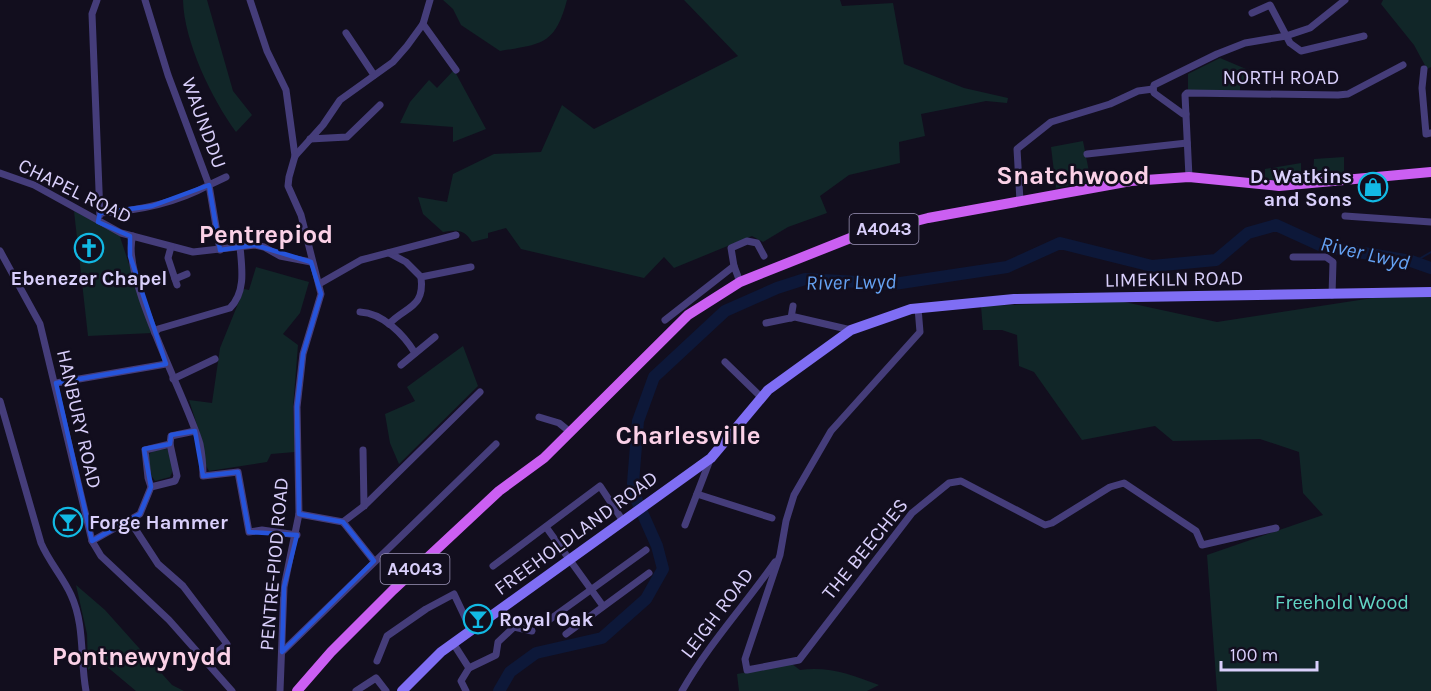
<svg xmlns="http://www.w3.org/2000/svg" width="1431" height="691" viewBox="0 0 1431 691" font-family="Karla,sans-serif">
<style>
.green{fill:#112628}
.lines{fill:none;stroke-linecap:round;stroke-linejoin:round}
.stream{stroke:#0d1839;stroke-width:2}
.river{stroke:#0d1839;stroke-width:12}
.street{stroke:#453d7a;stroke-width:7}
.secondary{stroke:#7f6ef4;stroke-width:10}
.primary{stroke:#cb5ff2;stroke-width:10}
.marked{fill:none;stroke:#2654da;stroke-width:4.5;stroke-linejoin:round}
.labels{text-anchor:middle;dominant-baseline:central;stroke-width:5;stroke-linejoin:round;paint-order:stroke}
.shield{fill:#120e1e;stroke:#9d95b9;stroke-width:1.5}
.shield-label{font-size:18px;font-weight:bold;fill:#d9cffb}
.street-label{font-size:20px;fill:#d9cffb;stroke:#120e1e}
.poi-label{font-size:20px;font-weight:bold;fill:#d9cffb;stroke:#120e1e;text-anchor:start}
.park-label{font-size:20px;fill:#61d5c4;stroke:#120e1e}
.water-label{font-size:21px;font-style:italic;fill:#65a2f3;stroke:#120e1e}
.district-label{font-size:26px;font-weight:bold;fill:#fbd1e7;stroke:#120e1e}
</style>
<rect width="100%" height="100%" fill="#120e1e"/>
<g class="green">
<path d="M183,0h24l26,91 19,24 -16,17c-24,-33 -52,-90 -53,-132z"/>
<path d="M443,0h124c-12,45 -25,44 -67,51l-39,-26 -8,-16z"/>
<path d="M684,0h156l2,6 51,-3 11,61 60,24 44,10 -1,5 -21,-2 -65,13 4,22 -26,6 1,21 -51,12 -29,21 7,17 -39,14 -25,15 -11,-6 -78,32 -10,-11 -20,21 -123,-29 -15,-21 -18,5v5l-16,4c-8,-13 -15,-12 -29,-10l-20,-18 -5,-17 29,5 6,-28 41,-20 47,-2 21,-47 32,24 144,-73z"/>
<path d="M1383,0h48v67l-4,2 -13,-24 -33,-41z"/>
<path d="M1220,58l26,11 -1,11 -5,3v8h-52v-17z"/>
<path d="M454,70l32,59 -33,13v-15l-53,-4 10,-21 19,-22 8,8z"/>
<path d="M1083,141l8,41 -35,6 -5,-41z"/>
<path d="M1344,157v19l-31,3 1,-20z"/>
<path d="M1301,163v17l-36,1v-12z"/>
<path d="M74,211l45,23 33,99 -64,3z"/>
<path d="M256,267l53,15 -9,31 -17,21 15,11 -5,63 2,44 -24,2 -4,8 -58,9 -4,-7 -2,-20 -14,-44 23,3 8,-55 24,-59 5,1z"/>
<path d="M1431,289v402h-214l-10,-136 116,-40 -20,-22 -4,-41 -39,-13 -87,2 -18,-15 -73,14 -48,-68 -15,-6 -2,-31 -15,-5h-19l-2,-24 139,-5 97,21z"/>
<path d="M463,346l15,40 -79,78 -9,-21 -5,-29 30,-13 -8,-14z"/>
<path d="M167,449c6,8 8,20 3,28l-15,4 -4,-6 -4,-19 6,-5z"/>
<path d="M76,585l29,25 67,75 12,6h-48l-37,-31 -11,10 -1,-36z"/>
<path d="M792,664l8,6c29,-4 52,5 79,15l-12,6h-128l-2,-17z"/>
</g>
<g class="lines">
<path class="stream" d="M1414,262l17,-10"/>
<path class="river" d="M499,691l11,-19 26,-19 66,-15 44,-39 17,-30 -6,-23 -20,-45 -4,-18 5,-62 16,-44 71,-66 52,-23 28,-9 89,5 113,-17 53,-24 92,23 64,-6 32,-27 28,-8 46,21 89,15 20,7"/>
<g class="street">
<path d="M97,0l-5,14 8,201"/>
<path d="M250,0l17,51 19,39 9,66"/>
<path d="M1252,13l18,-8 20,38 11,8 63,-15"/>
<path d="M423,24l33,46"/>
<path d="M346,33l28,42"/>
<path d="M1424,69l-2,19 4,46 5,-1"/>
<path d="M1153,89l1,-4 63,-31 28,-11 41,-7 24,-8 35,-28"/>
<path d="M1153,89l1,4 29,21h3"/>
<path d="M310,139l37,-2 33,-32"/>
<path d="M1087,154l100,-11"/>
<path d="M0,173l34,12 87,48 72,19 62,-7 9,2 16,9 31,6"/>
<path d="M1189,177l-4,-82 2,-2 151,2 10,-1 55,-29"/>
<path d="M1020,201l-3,-52 34,-27 59,-18 28,-13 15,-2"/>
<path d="M100,213c38,-2 76,-10 109,-28l-41,-110 -23,-75"/>
<path d="M1345,216l86,6"/>
<path d="M133,236c-14,37 55,165 67,208 2,10 3,21 3,32l35,-4 11,60 13,-2 35,5"/>
<path d="M171,247l-3,11 9,27"/>
<path d="M220,250l-11,-65 17,-8"/>
<path d="M0,251l40,73 52,217 9,15 68,64 63,71"/>
<path d="M389,253l17,9 15,15"/>
<path d="M1293,257h33l7,5 -1,33"/>
<path d="M734,266l-3,-18 16,-7 10,2 7,13"/>
<path d="M175,279l12,-5"/>
<path d="M319,284l42,-24 95,-25"/>
<path d="M918,308l2,24 -89,99 -37,64 -8,26 -6,34 -35,104 2,11 52,-10 113,-147 37,-30 12,-2 84,44 7,-2 58,-36 14,-4 72,48 6,14 74,-17"/>
<path d="M360,312c23,1 44,23 55,41"/>
<path d="M791,318l2,-12"/>
<path d="M665,320l69,-54 6,16"/>
<path d="M766,323l29,-6 56,13"/>
<path d="M389,324c17,-18 36,-16 32,-47l50,-10"/>
<path d="M155,333l3,-4 72,-21c16,-16 12,-40 10,-61"/>
<path d="M725,362l37,36"/>
<path d="M401,365l34,-28"/>
<path d="M173,379l42,-20"/>
<path d="M56,383l110,-19"/>
<path d="M0,401l41,142c8,19 22,34 30,52 14,30 9,64 15,96"/>
<path d="M539,417l20,6 11,9"/>
<path d="M363,450l1,56"/>
<path d="M151,487l-3,-9 -3,-28 25,-6"/>
<path d="M697,494l75,24"/>
<path d="M299,514l44,8"/>
<path d="M130,521l28,43 25,22 44,58 -20,17"/>
<path d="M343,522l21,-16 116,-114"/>
<path d="M343,522l31,39"/>
<path d="M685,525l25,-65"/>
<path d="M546,527l57,79"/>
<path d="M92,541l48,-27 11,-27 24,-6 2,-5 -7,-32 1,-8 24,-5"/>
<path d="M493,566l107,-80 23,35"/>
<path d="M549,620l97,-70"/>
<path d="M566,634l83,-61"/>
<path d="M453,643l16,25 27,-13 2,-13 16,-15 18,4"/>
<path d="M282,652l214,-208"/>
<path d="M377,661l10,-25 39,-27 28,-15 17,36"/>
<path d="M280,691l4,-104 15,-73 -2,-107 6,-53 18,-60 -20,-79 -13,-29 1,-9 6,-21 28,-31 17,-25 53,-38 14,-16 16,-22 7,-24"/>
<path d="M356,691l20,-13 10,13"/>
<path d="M466,691l-5,-10 8,-13"/>
<path d="M682,691c26,-46 62,-85 93,-129"/>
</g>
<path class="secondary" d="M402,691l39,-39 270,-194 57,-68 83,-60 60,-21 103,-10 417,-7"/>
<path class="primary" d="M297,691l34,-39 62,-62 106,-99 45,-33 144,-143 52,-33 113,-45 75,-19 203,-37 58,-4 90,9 152,-14"/>
</g>
<path class="marked" d="M209,185l11,65 35,-5 56,17 10,32 -18,60 -6,53 2,107 44,8 31,39 -92,91 2,-65 13,-52 -48,-3 -11,-60 -35,4 -8,-45 -24,4 -1,9 -26,5 7,38 -11,27 -48,27 -36,-158 110,-19 -36,-108v-20l-32,-14 2,-9 52,-7z"/>
<defs>
<g id="shop-ring" transform="scale(1.5)"><circle r="9.5" fill="#120e1e" stroke="#12b9e4" stroke-width="1.5"/><path d="M-5-2.5h2.3a2.7 3.5 0 0 1 5.4 0H5L5.5 6h-11ZM-1.5-2.5h3a1.5 2.3 0 0 0-3 0Z" fill="#12b9e4"/></g>
<g id="church-ring" transform="scale(1.5)"><circle r="9.5" fill="#120e1e" stroke="#12b9e4" stroke-width="1.5"/><path d="M-1.2-6h2.4v3.5h3.3v2.4h-3.3V6h-2.4V-.1h-3.3v-2.4h3.3Z" fill="#12b9e4"/></g>
<g id="bar-ring" transform="scale(1.5)"><circle r="9.5" fill="#120e1e" stroke="#12b9e4" stroke-width="1.5"/><path d="M-6-5H6L.8 .8V4.5H3.5V6h-7V4.5H-.8V.8Z" fill="#12b9e4"/></g>
</defs>
<g fill-rule="evenodd">
<use href="#shop-ring" x="1373" y="187"/>
<use href="#church-ring" x="89" y="248"/>
<use href="#bar-ring" x="68" y="522"/>
<use href="#bar-ring" x="478" y="619"/>
</g>
<g class="labels">
<g class="shield">
<rect x="849.5" y="214" width="69" height="30" rx="4.5"/>
<rect x="380.5" y="554" width="69" height="30" rx="4.5"/>
</g>
<g class="shield-label">
<text x="884" y="229">A4043</text>
<text x="415" y="569">A4043</text>
</g>
<g class="street-label">
<text x="1281" y="77">NORTH ROAD</text>
<text transform="translate(204 123) rotate(70)">WAUNDDU</text>
<text transform="translate(75 191) rotate(26)">CHAPEL ROAD</text>
<text transform="translate(1174 279) rotate(-1)">LIMEKILN ROAD</text>
<text transform="translate(79 419) rotate(77)">HANBURY ROAD</text>
<text transform="translate(576 533) rotate(-36)">FREEHOLDLAND ROAD</text>
<text transform="translate(865 549) rotate(-51)">THE BEECHES</text>
<text transform="translate(274 564) rotate(-85)">PENTRE-PIOD ROAD</text>
<text transform="translate(717 613) rotate(-53)">LEIGH ROAD</text>
</g>
<g class="poi-label">
<text x="1352" y="176" text-anchor="end">D. Watkins<tspan x="1352" dy="23">and Sons</tspan></text>
<text x="89" y="278" text-anchor="middle">Ebenezer Chapel</text>
<text x="89" y="522">Forge Hammer</text>
<text x="499" y="619">Royal Oak</text>
</g>
<g class="park-label">
<text x="1342" y="602">Freehold Wood</text>
</g>
<g class="water-label">
<text transform="translate(1365 253) rotate(13)">River Lwyd</text>
<text transform="translate(851 282) rotate(-1)">River Lwyd</text>
</g>
<g class="district-label">
<text x="1073" y="175">Snatchwood</text>
<text x="266" y="234">Pentrepiod</text>
<text x="688" y="435">Charlesville</text>
<text x="142" y="656">Pontnewynydd</text>
</g>
</g>
<path d="M1221 661v9h96v-9" fill="none" stroke="#d9cffb" stroke-width="3"/>
<text x="1230" y="661" font-size="18" fill="#d9cffb" stroke="#120e1e" stroke-width="4.5" paint-order="stroke">100 m</text>
</svg>
